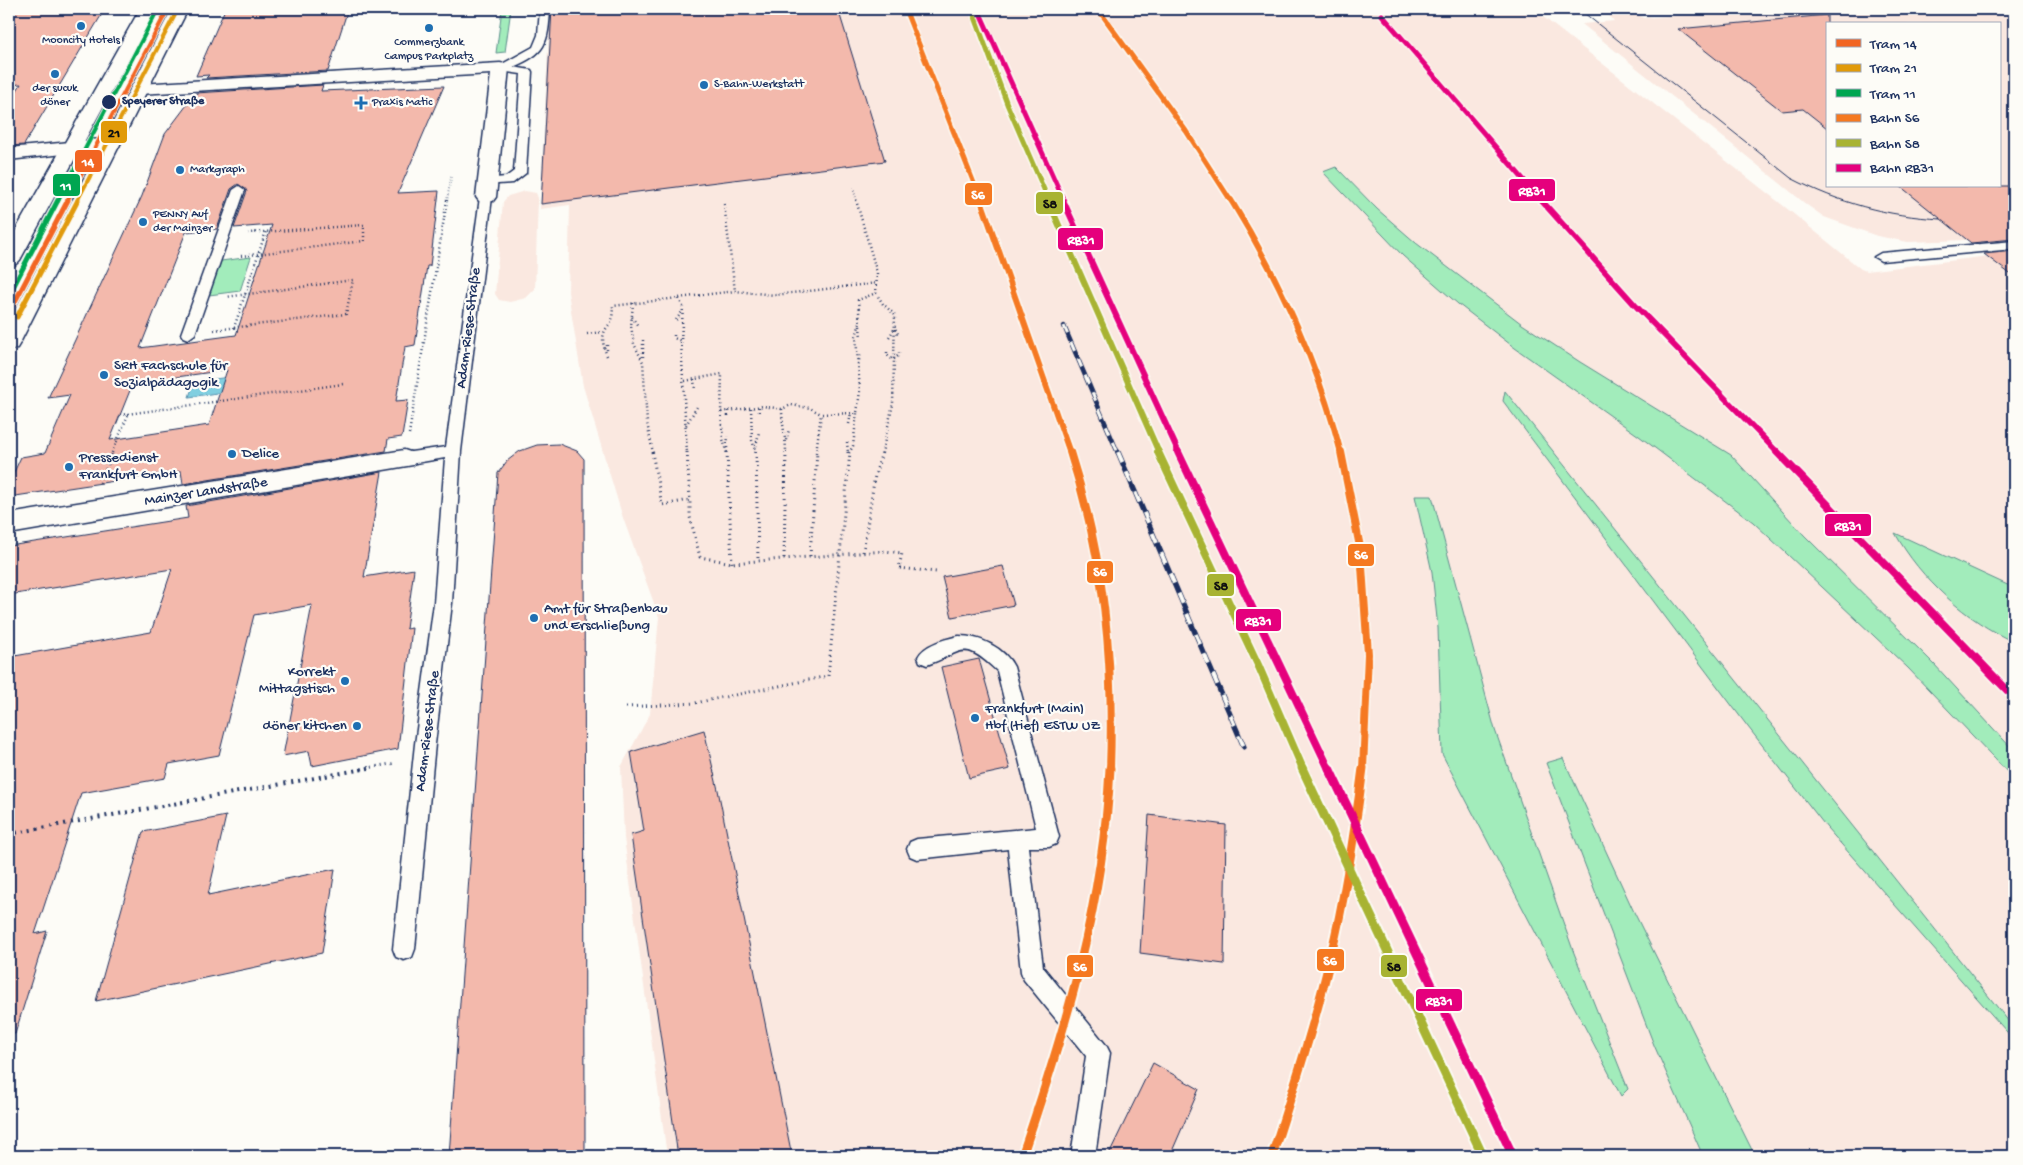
<svg xmlns="http://www.w3.org/2000/svg" width="2023" height="1165" viewBox="0 0 2023 1165" font-family="'Gochi Hand',sans-serif">
<style>
.built{fill:#fae8e0;fill-rule:evenodd}
.green{fill:#a2ecbb;stroke:#5e8e8c}
.water{fill:#81cfe0;stroke:#588fac}
.building{fill:#f3b9ac;stroke:#1b2f5e;fill-rule:evenodd}
.lines{fill:none;stroke-linecap:round;stroke-linejoin:round}
.service-casing{stroke:#1b2f5e;stroke-width:3}
.minor-casing{stroke:#1b2f5e;stroke-width:3}
.primary-casing{stroke:#1b2f5e;stroke-width:3}
.path-far3{stroke:#1b2f5e;stroke-width:2;stroke-dasharray:0.5 2.5;stroke-linecap:butt}
.path-far2{stroke:#1b2f5e;stroke-width:2.5;stroke-dasharray:1 3;stroke-linecap:butt}
.path-far1{stroke:#1b2f5e;stroke-width:3;stroke-dasharray:1 4;stroke-linecap:butt}
.path{stroke:#1b2f5e;stroke-width:4;stroke-dasharray:2 5;stroke-linecap:butt}
.service{fill:#fdfcf7;fill-rule:evenodd}
.minor{fill:#fdfcf7;fill-rule:evenodd}
.primary{fill:#fdfcf7;fill-rule:evenodd}
.tram{stroke:#1b2f5e;stroke-width:1}
.rail-far1-casing{stroke:#1b2f5e;stroke-width:4.5}
.rail-casing{stroke:#1b2f5e;stroke-width:5.5}
.rail-far1{stroke:#fdfcf7;stroke-width:3;stroke-dasharray:9;stroke-linecap:butt}
.rail{stroke:#fdfcf7;stroke-width:4;stroke-dasharray:11;stroke-linecap:butt}
.rail-1-far3-casing{stroke:#fdfcf7;stroke-width:8}
.rail-1-far2-casing{stroke:#fdfcf7;stroke-width:9}
.rail-1-far1-casing{stroke:#fdfcf7;stroke-width:11}
.rail-1-casing{stroke:#fdfcf7;stroke-width:13}
.rail-2-far3-casing{stroke:#fdfcf7;stroke-width:8}
.rail-2-far2-casing{stroke:#fdfcf7;stroke-width:9}
.rail-2-far1-casing{stroke:#fdfcf7;stroke-width:11}
.rail-2-casing{stroke:#fdfcf7;stroke-width:13}
.rail-3-far3-casing{stroke:#fdfcf7;stroke-width:8}
.rail-3-far2-casing{stroke:#fdfcf7;stroke-width:9}
.rail-3-far1-casing{stroke:#fdfcf7;stroke-width:11}
.rail-3-casing{stroke:#fdfcf7;stroke-width:13}
.rail-1-far3{stroke:#f57921;stroke-width:5}
.rail-1-far2{stroke:#f57921;stroke-width:6}
.rail-1-far1{stroke:#f57921;stroke-width:8}
.rail-1{stroke:#f57921;stroke-width:9}
.rail-2-far3{stroke:#a8b332;stroke-width:5}
.rail-2-far2{stroke:#a8b332;stroke-width:6}
.rail-2-far1{stroke:#a8b332;stroke-width:8}
.rail-2{stroke:#a8b332;stroke-width:9}
.rail-3-far3{stroke:#e5007d;stroke-width:5}
.rail-3-far2{stroke:#e5007d;stroke-width:6}
.rail-3-far1{stroke:#e5007d;stroke-width:8}
.rail-3{stroke:#e5007d;stroke-width:9}
.tram-1-far1-casing{stroke:#fdfcf7;stroke-width:6}
.tram-1-casing{stroke:#fdfcf7;stroke-width:8}
.tram-2-far1-casing{stroke:#fdfcf7;stroke-width:6}
.tram-2-casing{stroke:#fdfcf7;stroke-width:8}
.tram-3-far1-casing{stroke:#fdfcf7;stroke-width:6}
.tram-3-casing{stroke:#fdfcf7;stroke-width:8}
.tram-1-far1{stroke:#f26522;stroke-width:4}
.tram-1{stroke:#f26522;stroke-width:5}
.tram-2-far1{stroke:#e19a09;stroke-width:4}
.tram-2{stroke:#e19a09;stroke-width:5}
.tram-3-far1{stroke:#00a651;stroke-width:4}
.tram-3{stroke:#00a651;stroke-width:5}
.poi-dot{fill:#1f6fb2;stroke:#fdfcf7;stroke-width:2}
.stop-dot{fill:#1b2f5e;stroke:#fdfcf7;stroke-width:2}
.labels{text-anchor:middle;dominant-baseline:central;stroke-width:4.5;stroke-linejoin:round;paint-order:stroke}
.far-poi-label{font-size:12px;fill:#1b2f5e;stroke:#fdfcf7;text-anchor:start}
.far-stop-label{font-size:12px;font-weight:bold;fill:#1b2f5e;stroke:#fdfcf7;text-anchor:start}
.street-label{font-size:15px;fill:#1b2f5e;stroke:#fdfcf7}
.poi-label{font-size:15px;fill:#1b2f5e;stroke:#fdfcf7;text-anchor:start}
.line-badge{stroke:#fdfcf7;stroke-width:2}
.badge-label{font-size:14px;text-anchor:middle;font-weight:bold;fill:#fff}
.pale-badge-label{font-size:14px;text-anchor:middle;font-weight:bold;fill:#111}
</style>
<rect width="100%" height="100%" fill="#fdfcf7"/>
<filter id="ink" filterUnits="userSpaceOnUse"><feTurbulence type="fractalNoise" baseFrequency=".02" numOctaves="2"/><feDisplacementMap in="SourceGraphic" scale="10" xChannelSelector="R" yChannelSelector="G"/><feConvolveMatrix kernelMatrix="1 2 1 2 8 2 1 2 1" color-interpolation-filters="sRGB"/></filter>
<g filter="url(#ink)">
<g class="built">
<path d="M550,9h983l257,202 71,58 5,2 148,-18v903h-1347l-43,-318 -3,-71 29,-53 9,-97 -36,-99 -40,-132 -15,-94 2,-87 -30,4z"/>
<path d="M1603,9h30l10,9 117,-9h254v224l-47,7 -59,2 -31,-6 -53,-19 -17,-12 -225,-181 32,-3zM1827,24h172v162h-172z"/>
<path d="M525,191l11,2 2,5 -3,91 -9,9 -16,4 -11,-2 -4,-6 8,-92 5,-6z"/>
</g>
<g class="green">
<path d="M502,9h9l-6,43 -9,1z"/>
<path d="M1336,167l41,42 39,34 106,81 58,38 151,93 73,80 130,129 80,87v28l-106,-111 -155,-146 -114,-86 -124,-88 -57,-44 -55,-48 -80,-84z"/>
<path d="M251,257l-11,34 -31,4 12,-34z"/>
<path d="M1505,391l509,637v12l-187,-212 -79,-101 -245,-326z"/>
<path d="M1415,496h17l63,234 79,223 54,136 -7,7 -179,-342 -4,-126 -6,-56z"/>
<path d="M1895,533l119,55v54c-47,-21 -94,-63 -119,-109z"/>
<path d="M1563,758l71,154 121,244h-52l-49,-111 -108,-282z"/>
</g>
<path class="water" d="M340,361l-4,15 -147,21 5,-15z"/>
<g class="building">
<path d="M9,9h96l-81,136 -15,1v-43l12,-19 -12,1z"/>
<path d="M225,9h123l-20,62 -122,7 3,-3 -13,1z"/>
<path d="M552,9h286l47,152 -344,43z"/>
<path d="M1827,15v113l-24,-19 -21,2 -104,-82z"/>
<path d="M323,85l-2,6 123,-5 -46,107 41,-2 -9,75h-3l-12,79 -10,2 -9,54 12,-1 -6,37 -14,2 -2,12 -203,33 -2,-13 -172,26v-14l12,-26 24,-4 25,-58 -22,3 94,-202 23,-62 31,-41zM238,184l9,7 -13,37 38,-3 -36,110 -96,13 46,-116 31,-3 14,-40zM227,370l-18,55 -99,15 23,-57z"/>
<path d="M1900,186h114v53l-43,4z"/>
<path d="M2014,251v26l-30,-23z"/>
<path d="M559,444l18,7 7,8 1,697h-136l49,-683 9,-12 13,-10 17,-6z"/>
<path d="M382,472l-18,105 50,-8 -8,60 6,-1 -14,121 -86,17 -3,-15 -26,5 29,-151 -58,10 -35,140 -50,9 -4,14 -84,15 -46,141 12,-3 -32,103 -6,-1v-376l142,-25 21,-63 -163,26v-49l179,-28 -2,-12z"/>
<path d="M1003,566l11,39 -62,12 -10,-40z"/>
<path d="M979,659l31,110 -41,9 -28,-111z"/>
<path d="M704,730l14,60 74,366h-114l-47,-321 13,-4 -13,-79z"/>
<path d="M1149,815l77,10 -2,139 -84,-11z"/>
<path d="M226,816l-18,79 127,-26 -13,84 -226,48 47,-169z"/>
<path d="M1153,1063l46,26 -29,67h-62z"/>
</g>
<g class="lines">
<g class="service-casing">
<g id="service">
<path d="M540,9h10c-2,35 -4,44 -37,58l18,3 1,2 -6,101 -13,10 -30,2 -2,-3 2,-3 23,-2 8,-6 7,-97 -21,-3 -5,-3 38,-21 5,-12z"/>
<path d="M1570,9h11l-8,5 -5,-3z"/>
<path d="M239,186l6,4 -50,144 -7,5 -5,-2 -2,-3 52,-144z"/>
<path d="M486,193l6,4 -31,254 -9,152 -17,141 -20,205 -3,8 -8,3 -8,-3 -3,-8 22,-205 19,-141 11,-145 -41,7 -6,-2 -2,-4 2,-4 6,-2 42,-6 34,-250z"/>
<path d="M2014,241v8l-133,12 -7,-4 7,-4z"/>
<path d="M959,636c21,0 46,12 55,31l45,170 -3,7 -7,3h-21l15,120 63,78 4,8 -15,103h-24l15,-100 -62,-76 -3,-8 -13,-123 -91,10 -7,-3 -3,-7 3,-7 7,-3 119,-11 -39,-157c-35,-33 -33,-19 -70,-6l-7,-3 -2,-5c6,-13 28,-18 41,-21z"/>
</g>
</g>
<g class="minor-casing">
<g id="minor">
<path d="M500,63l6,1 3,4 -13,129 -3,4h-14l-3,-4 15,-123 -352,20 -6,-1 -3,-4 3,-4 6,-1z"/>
<path d="M111,138l7,2 2,4 -2,4 -109,12v-12z"/>
<path d="M404,450l9,3 4,6 -4,6 -404,69v-20z"/>
</g>
</g>
<g class="primary-casing">
<g id="primary">
<path d="M140,9h16l-136,251 -4,4 -7,2v-24z"/>
<path d="M172,9h16l-168,334 -3,5 -8,2v-28z"/>
</g>
</g>
<g class="path-far3">
<path d="M853,188l4,13"/>
<path d="M447,201l4,-24"/>
</g>
<g class="path-far2">
<path d="M856,200l21,73 -1,20 7,11 12,11 -2,89 -11,49"/>
<path d="M724,204l11,87"/>
<path d="M241,256l123,-15v-16l-116,8"/>
<path d="M679,299l4,8 -2,34 6,112"/>
<path d="M633,303l-2,23 3,18 9,18 4,61 6,30"/>
<path d="M632,317l6,9"/>
<path d="M676,320l6,-8"/>
<path d="M860,326l1,12"/>
<path d="M234,328l32,-97"/>
<path d="M214,330l132,-16 7,-34 -127,17"/>
<path d="M587,334l15,-2"/>
<path d="M674,335v3l7,3"/>
<path d="M889,337l6,-9 4,8"/>
<path d="M643,340v20"/>
<path d="M607,345v8"/>
<path d="M887,352v3l6,5 6,-5v-4"/>
<path d="M607,356c-5,-13 -7,-24 5,-34l1,-16 122,-15 40,4 102,-12"/>
<path d="M858,364l3,-11"/>
<path d="M694,379l1,11"/>
<path d="M685,381l37,-7 -1,38 42,-6 19,3 9,-4 19,3 11,6 36,-1 3,-22 -4,-55 4,-13 -2,-23 18,-7"/>
<path d="M759,407v8"/>
<path d="M751,408l1,32 4,13"/>
<path d="M782,409c0,16 4,29 4,44"/>
<path d="M728,411v8"/>
<path d="M721,412l2,27 4,14"/>
<path d="M120,415l223,-31"/>
<path d="M849,424l2,-11"/>
<path d="M686,425l11,-18"/>
<path d="M409,434l38,-234"/>
<path d="M786,440l3,-10"/>
<path d="M847,442l1,11"/>
<path d="M756,446l3,-14"/>
<path d="M727,448l1,-12"/>
<path d="M112,453l16,-38"/>
<path d="M816,453l5,-39"/>
<path d="M849,453l4,-7 4,-33"/>
</g>
<g class="path-far1">
<path d="M652,452l10,53 28,-5v17l10,40 32,6 153,-12 17,2 -3,15 37,4"/>
<path d="M687,452l3,48"/>
<path d="M727,452l5,111"/>
<path d="M756,452l2,109"/>
<path d="M848,452v2"/>
<path d="M100,483l13,-31"/>
<path d="M863,552l12,-77 7,-23"/>
<path d="M810,556l7,-104"/>
<path d="M784,558l2,-106"/>
<path d="M626,707l69,-4 133,-27 22,-224"/>
<path d="M362,769l34,-6"/>
</g>
<path class="path" d="M9,834l360,-66"/>
<use href="#service" class="service"/>
<use href="#minor" class="minor"/>
<use href="#primary" class="primary"/>
<path class="tram" d="M1579,9l212,169c48,25 96,38 150,41"/>
<g class="rail-far1-casing">
<path id="rail-far1" d="M1064,326l54,127"/>
</g>
<g class="rail-casing">
<path id="rail" d="M1118,452l126,295"/>
</g>
<use href="#rail-far1" class="rail-far1"/>
<use href="#rail" class="rail"/>
<g class="rail-1-far3-casing">
<g id="rail-1-far3">
<path d="M905,9l76,192"/>
<path d="M1098,9l88,122 45,70"/>
</g>
</g>
<g class="rail-1-far2-casing">
<g id="rail-1-far2">
<path d="M981,200l89,253"/>
<path d="M1231,200c48,78 87,164 110,253"/>
</g>
</g>
<g class="rail-1-far1-casing">
<g id="rail-1-far1">
<path d="M1070,452c34,105 44,207 40,317"/>
<path d="M1341,452l20,100 7,102 -5,115"/>
</g>
</g>
<g class="rail-1-casing">
<g id="rail-1">
<path d="M1022,1156c43,-125 82,-254 88,-388"/>
<path d="M1272,1156c21,-66 43,-133 59,-201 15,-62 24,-124 32,-187"/>
</g>
</g>
<g class="rail-2-far3-casing">
<path id="rail-2-far3" d="M972,9l35,95 42,97"/>
</g>
<g class="rail-2-far2-casing">
<path id="rail-2-far2" d="M1048,200l111,253"/>
</g>
<g class="rail-2-far1-casing">
<path id="rail-2-far1" d="M1158,452l101,215 44,102"/>
</g>
<g class="rail-2-casing">
<path id="rail-2" d="M1302,768l181,388"/>
</g>
<g class="rail-3-far3-casing">
<g id="rail-3-far3">
<path d="M980,13l84,188"/>
<path d="M1382,15l160,186"/>
</g>
</g>
<g class="rail-3-far2-casing">
<g id="rail-3-far2">
<path d="M1063,200l116,253"/>
<path d="M1541,200l94,105 143,148"/>
</g>
</g>
<g class="rail-3-far1-casing">
<g id="rail-3-far1">
<path d="M1178,452l151,317"/>
<path d="M1777,452l231,239"/>
</g>
</g>
<g class="rail-3-casing">
<path id="rail-3" d="M1329,768l184,388"/>
</g>
<use href="#rail-1-far3" class="rail-1-far3"/>
<use href="#rail-1-far2" class="rail-1-far2"/>
<use href="#rail-1-far1" class="rail-1-far1"/>
<use href="#rail-1" class="rail-1"/>
<use href="#rail-2-far3" class="rail-2-far3"/>
<use href="#rail-2-far2" class="rail-2-far2"/>
<use href="#rail-2-far1" class="rail-2-far1"/>
<use href="#rail-2" class="rail-2"/>
<use href="#rail-3-far3" class="rail-3-far3"/>
<use href="#rail-3-far2" class="rail-3-far2"/>
<use href="#rail-3-far1" class="rail-3-far1"/>
<use href="#rail-3" class="rail-3"/>
<g class="tram-1-far1-casing">
<path id="tram-1-far1" d="M67,201l101,-192"/>
</g>
<g class="tram-1-casing">
<path id="tram-1" d="M9,313l59,-113"/>
</g>
<g class="tram-2-far1-casing">
<path id="tram-2-far1" d="M77,201l99,-188"/>
</g>
<g class="tram-2-casing">
<path id="tram-2" d="M17,317l61,-117"/>
</g>
<g class="tram-3-far1-casing">
<path id="tram-3-far1" d="M58,201l100,-192"/>
</g>
<g class="tram-3-casing">
<path id="tram-3" d="M9,295l49,-95"/>
</g>
<use href="#tram-1-far1" class="tram-1-far1"/>
<use href="#tram-1" class="tram-1"/>
<use href="#tram-2-far1" class="tram-2-far1"/>
<use href="#tram-2" class="tram-2"/>
<use href="#tram-3-far1" class="tram-3-far1"/>
<use href="#tram-3" class="tram-3"/>
</g>
</g>
<g class="poi-dot">
<circle cx="81" cy="26" r="5"/>
<circle cx="429" cy="28" r="5"/>
<circle cx="55" cy="74" r="5"/>
<circle cx="704" cy="85" r="5"/>
<path d="M358.5 95.5h5v5h5v5h-5v5h-5v-5h-5v-5h5z"/>
<circle cx="180" cy="170" r="5"/>
<circle cx="143" cy="222" r="5"/>
<circle cx="104" cy="375" r="5"/>
<circle cx="232" cy="454" r="5"/>
<circle cx="69" cy="467" r="5"/>
<circle cx="534" cy="618" r="5"/>
<circle cx="345" cy="681" r="5"/>
<circle cx="975" cy="718" r="5"/>
<circle cx="357" cy="726" r="5"/>
</g>
<circle class="stop-dot" cx="109" cy="102" r="8"/>
<g class="labels">
<g class="far-poi-label">
<text x="81" y="41" text-anchor="middle">Mooncity Hotels</text>
<text x="429" y="43" text-anchor="middle">Commerzbank<tspan x="429" dy="14">Campus Parkplatz</tspan></text>
<text x="714" y="85">S-Bahn-Werkstatt</text>
<text x="55" y="89" text-anchor="middle">der sucuk<tspan x="55" dy="14">döner</tspan></text>
<text x="372" y="103">Praxis Matic</text>
<text x="190" y="170">Markgraph</text>
<text x="153" y="215">PENNY Auf<tspan x="153" dy="14">der Mainzer</tspan></text>
</g>
<g class="far-stop-label">
<text x="122" y="102">Speyerer Straße</text>
</g>
<g class="street-label">
<text transform="translate(469 328) rotate(-83)">Adam-Riese-Straße</text>
<text transform="translate(206 492) rotate(-9)">Mainzer Landstraße</text>
<text transform="translate(428 731) rotate(-83)">Adam-Riese-Straße</text>
</g>
<g class="poi-label">
<text x="114" y="366">SRH Fachschule für<tspan x="114" dy="17">Sozialpädagogik</tspan></text>
<text x="242" y="454">Delice</text>
<text x="79" y="458">Pressedienst<tspan x="79" dy="17">Frankfurt GmbH</tspan></text>
<text x="544" y="609">Amt für Straßenbau<tspan x="544" dy="17">und Erschließung</tspan></text>
<text x="335" y="672" text-anchor="end">Korrekt<tspan x="335" dy="17">Mittagstisch</tspan></text>
<text x="985" y="709">Frankfurt (Main)<tspan x="985" dy="17">Hbf (tief) ESTW UZ</tspan></text>
<text x="347" y="726" text-anchor="end">döner kitchen</text>
</g>
</g>
<g class="line-badge">
<rect x="100" y="120" width="28" height="24" rx="5" fill="#e19a09"/>
<rect x="74" y="149" width="29" height="24" rx="5" fill="#f26522"/>
<rect x="52" y="173" width="29" height="24" rx="5" fill="#00a651"/>
<rect x="1508" y="178" width="48" height="24" rx="5" fill="#e5007d"/>
<rect x="964" y="182" width="29" height="24" rx="5" fill="#f57921"/>
<rect x="1035" y="191" width="29" height="24" rx="5" fill="#a8b332"/>
<rect x="1057" y="227" width="47" height="24" rx="5" fill="#e5007d"/>
<rect x="1824" y="513" width="48" height="24" rx="5" fill="#e5007d"/>
<rect x="1347" y="543" width="28" height="24" rx="5" fill="#f57921"/>
<rect x="1086" y="560" width="28" height="24" rx="5" fill="#f57921"/>
<rect x="1206" y="573" width="29" height="24" rx="5" fill="#a8b332"/>
<rect x="1235" y="608" width="47" height="24" rx="5" fill="#e5007d"/>
<rect x="1316" y="948" width="29" height="24" rx="5" fill="#f57921"/>
<rect x="1066" y="954" width="28" height="24" rx="5" fill="#f57921"/>
<rect x="1380" y="954" width="28" height="24" rx="5" fill="#a8b332"/>
<rect x="1415" y="988" width="48" height="24" rx="5" fill="#e5007d"/>
</g>
<g class="badge-label">
<text x="88" y="166">14</text>
<text x="66" y="190">11</text>
<text x="1532" y="195">RB31</text>
<text x="978" y="199">S6</text>
<text x="1081" y="244">RB31</text>
<text x="1848" y="530">RB31</text>
<text x="1361" y="559">S6</text>
<text x="1100" y="576">S6</text>
<text x="1258" y="625">RB31</text>
<text x="1330" y="965">S6</text>
<text x="1080" y="971">S6</text>
<text x="1439" y="1005">RB31</text>
</g>
<g class="pale-badge-label">
<text x="114" y="137">21</text>
<text x="1050" y="208">S8</text>
<text x="1221" y="590">S8</text>
<text x="1394" y="971">S8</text>
</g>
<rect width="2023" height="1165" fill="none" stroke="#fdfcf7" stroke-width="30"/>
<rect x="15" y="15" width="1993" height="1135" fill="none" stroke="#1b2f5e" stroke-width="2" filter="url(#ink)"/>
<rect x="1826" y="22" width="175" height="165" fill="#fdfcf7" stroke="#a3aaba"/>
<rect x="1836" y="39" width="25" height="8" fill="#f26522" stroke="#a3aaba"/>
<text x="1870" y="48" font-size="15" fill="#1b2f5e">Tram 14</text>
<rect x="1836" y="64" width="25" height="8" fill="#e19a09" stroke="#a3aaba"/>
<text x="1870" y="72" font-size="15" fill="#1b2f5e">Tram 21</text>
<rect x="1836" y="89" width="25" height="8" fill="#00a651" stroke="#a3aaba"/>
<text x="1870" y="98" font-size="15" fill="#1b2f5e">Tram 11</text>
<rect x="1836" y="114" width="25" height="8" fill="#f57921" stroke="#a3aaba"/>
<text x="1870" y="122" font-size="15" fill="#1b2f5e">Bahn S6</text>
<rect x="1836" y="139" width="25" height="8" fill="#a8b332" stroke="#a3aaba"/>
<text x="1870" y="148" font-size="15" fill="#1b2f5e">Bahn S8</text>
<rect x="1836" y="164" width="25" height="8" fill="#e5007d" stroke="#a3aaba"/>
<text x="1870" y="172" font-size="15" fill="#1b2f5e">Bahn RB31</text>
</svg>
